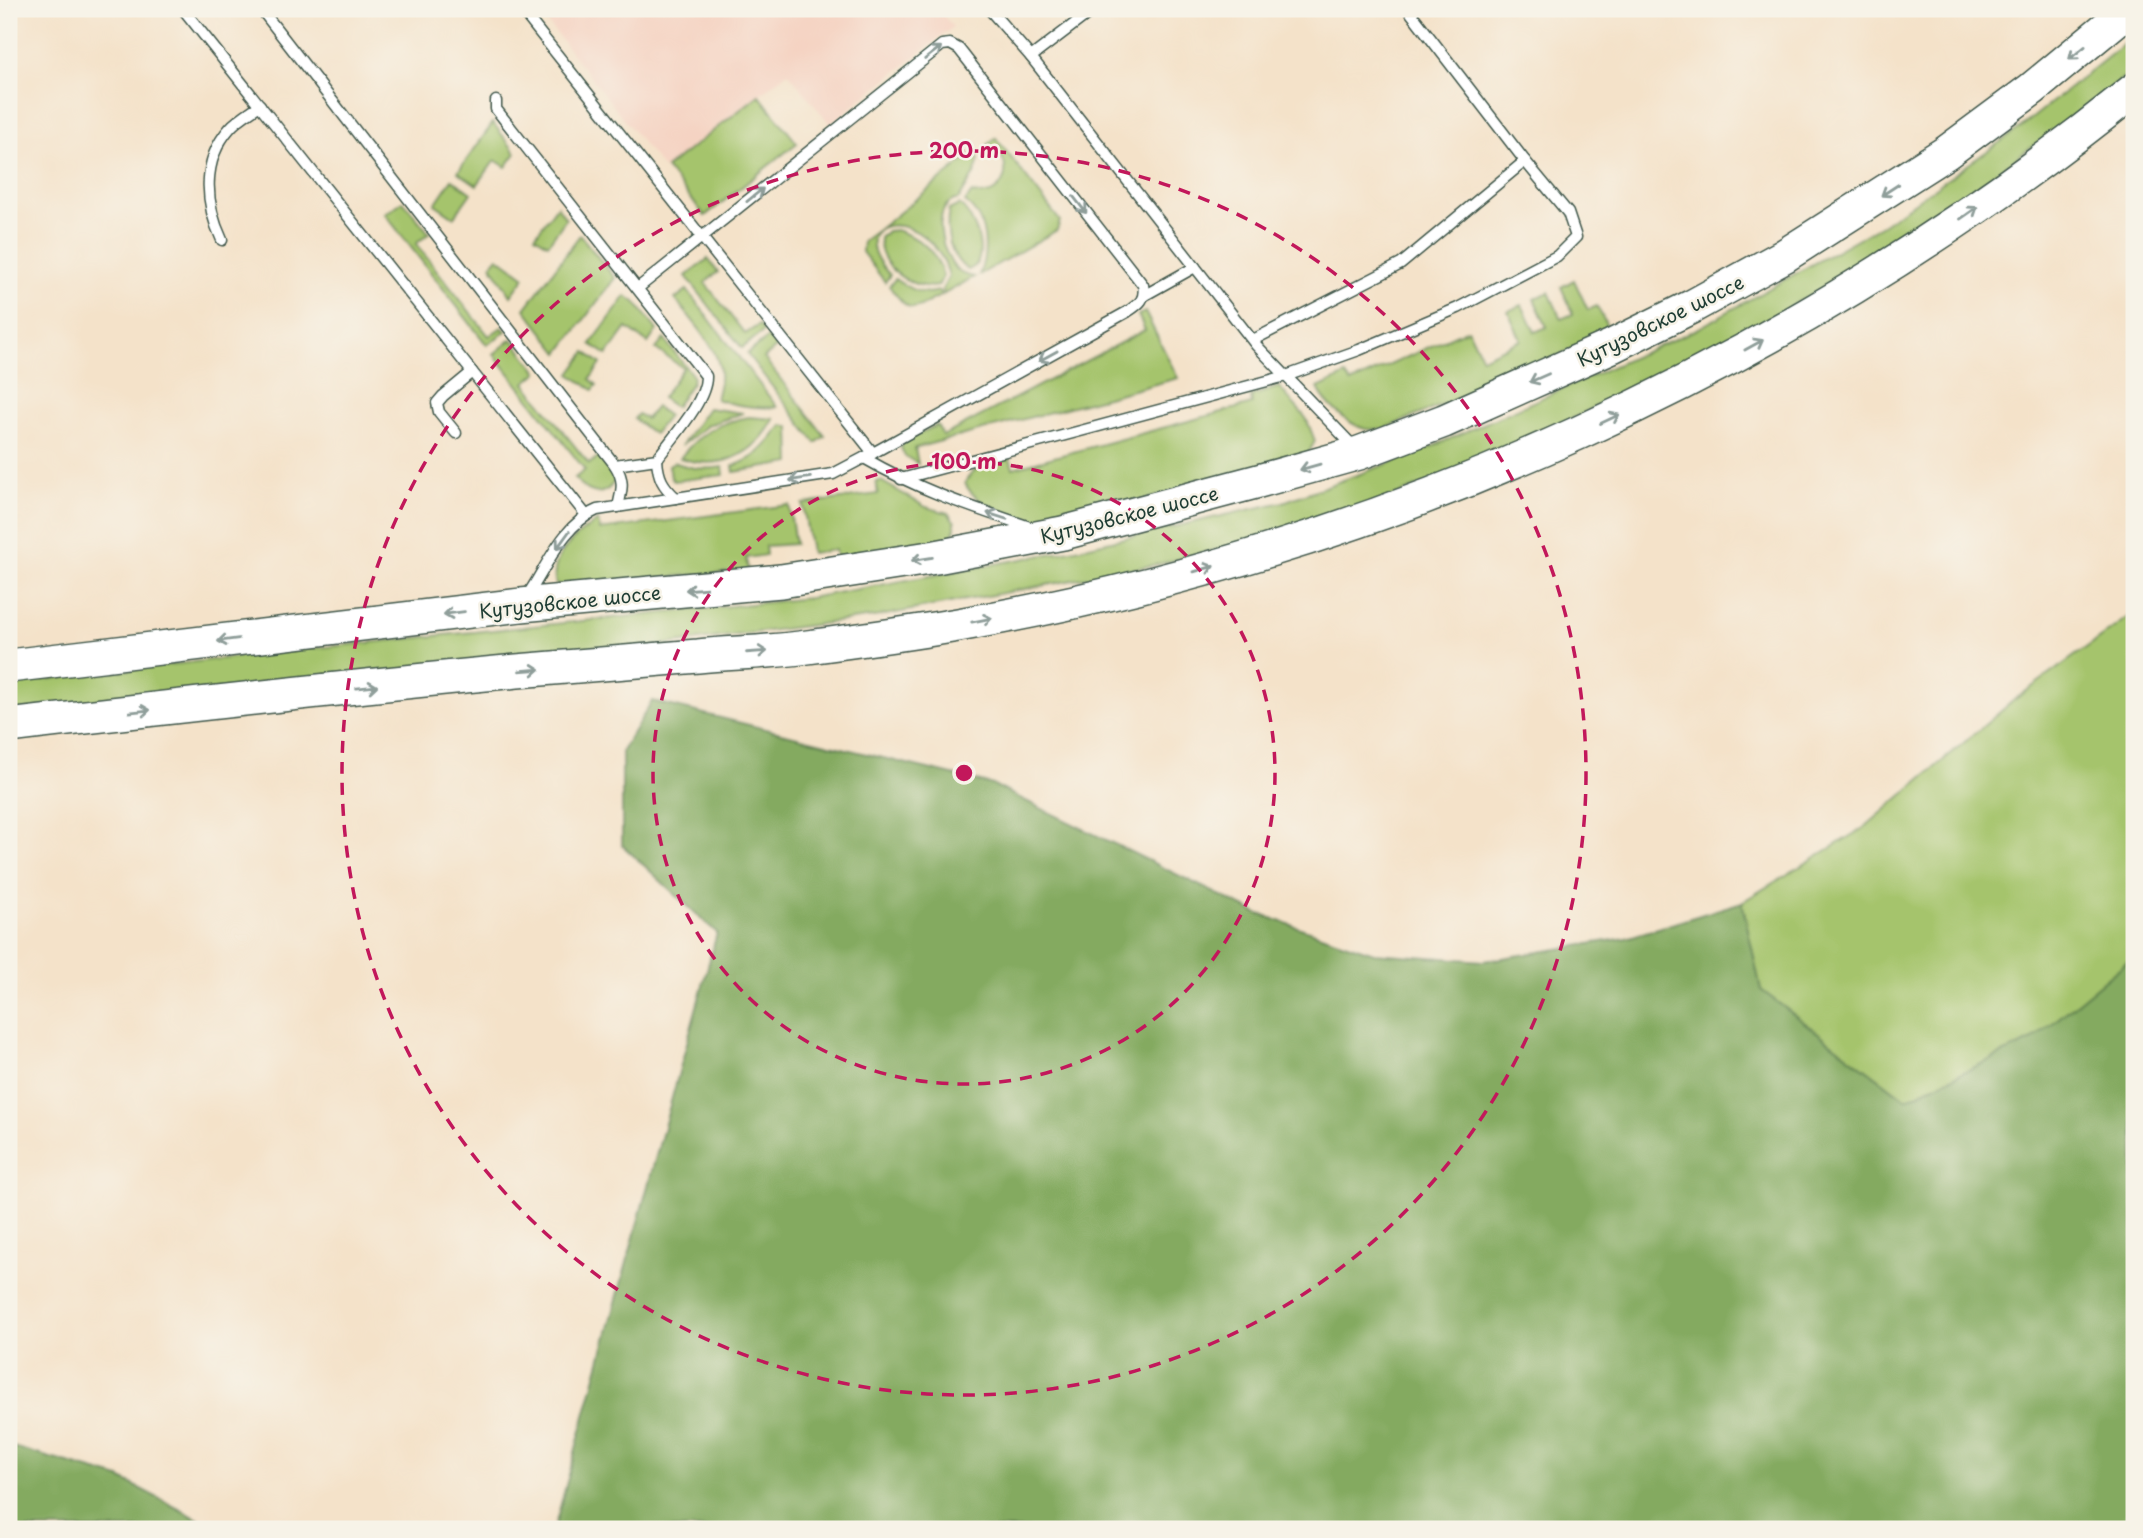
<svg xmlns="http://www.w3.org/2000/svg" width="2143" height="1538" viewBox="0 0 2143 1538" font-family="'Playpen Sans',sans-serif">
<style>
.built{fill:#f5d3c2}
.green{fill:#a5c46c;stroke:#628050;stroke-width:2}
.forest{fill:#84aa60;stroke:#52744a;stroke-width:2}
.lines{fill:none;stroke-linecap:round;stroke-linejoin:round}
.service-casing{stroke:#3f564a;stroke-width:13}
.primary-casing{stroke:#3f564a;stroke-width:36}
.service{stroke:#fff;stroke-width:10}
.primary{stroke:#fff;stroke-width:33}
.oneway{stroke:#8f9e9a}
.ring{fill:none;stroke:#c2185b;stroke-width:3.5;stroke-dasharray:12 9}
.labels{text-anchor:middle;dominant-baseline:central;stroke-width:5;stroke-linejoin:round;paint-order:stroke}
.street-label{font-size:19px;fill:#1f3d34;stroke:#f7f3e8}
.centre{fill:#c2185b;stroke:#f7f3e8;stroke-width:3.5}
.ring-label{font-size:21px;text-anchor:middle;font-weight:bold;fill:#c2185b;stroke:#f7f3e8;stroke-width:5;stroke-linejoin:round;paint-order:stroke}
</style>
<rect width="100%" height="100%" fill="#f7f3e8"/>
<filter id="ink" filterUnits="userSpaceOnUse"><feTurbulence type="fractalNoise" baseFrequency=".0143" numOctaves="2"/><feDisplacementMap in="SourceGraphic" scale="14" xChannelSelector="R" yChannelSelector="G"/><feConvolveMatrix kernelMatrix="1 2 1 2 8 2 1 2 1" color-interpolation-filters="sRGB"/></filter>
<filter id="wash" filterUnits="userSpaceOnUse"><feTurbulence type="fractalNoise" baseFrequency=".00686" numOctaves="4" result="noise"/><feDisplacementMap in="SourceGraphic" scale="28" xChannelSelector="R" yChannelSelector="G"/><feGaussianBlur stdDeviation="1.57" result="paint"/><feColorMatrix in="noise" values="0 0 0 0 0 0 0 0 0 0 0 0 0 0 0 0 0 1.4 0 .05"/><feComposite in="paint" operator="in"/></filter>
<g filter="url(#wash)">
<rect width="100%" height="100%" fill="#f4e2c9"/>
<path class="built" d="M537,9h401l15,18 -123,97 -42,-52 -124,98z"/>
<g class="green">
<path d="M2134,36v35l-205,152 -146,88 -274,140 -176,69 -174,44 -285,53 -244,32 -621,62v-27l277,-33 523,-53 267,-49 207,-47 137,-50 277,-123 185,-104 138,-97z"/>
<path d="M759,95l38,48 -92,73 -39,-48z"/>
<path d="M493,123l23,30 -10,14 -11,-7 -18,25 -19,-13z"/>
<path d="M996,138l64,83 -3,9 -78,45c10,-24 8,-57 -14,-73l7,-9c32,11 48,-34 15,-48z"/>
<path d="M975,154l4,6 -4,12 -16,27c-31,4 -17,58 -1,72 5,4 11,5 16,6l-30,17 -2,-4 7,-14c-19,-73 -115,-61 -59,-1l-5,7 -23,-30 1,-11 15,-11 93,-75z"/>
<path d="M452,179l19,14 -17,24 -19,-13z"/>
<path d="M403,201l26,32 -13,11 73,92 13,-9 4,4 -19,14 -102,-131z"/>
<path d="M959,205c16,10 33,58 9,65 -19,-12 -23,-40 -19,-60z"/>
<path d="M557,206l9,13 -18,25 -13,-8z"/>
<path d="M896,230c24,8 40,20 47,46l-5,10c-26,5 -61,-20 -58,-48l7,-7z"/>
<path d="M580,235l35,43 -56,75 -34,-44z"/>
<path d="M498,257l27,20 -14,19 -20,-31z"/>
<path d="M708,259l10,13 -13,11 40,51 14,-9 5,6 -22,17 -56,-72z"/>
<path d="M895,279c14,10 27,17 44,12l3,4c-32,17 -30,20 -53,-9z"/>
<path d="M1574,280l14,30 9,-4 12,24 -77,39 -149,60c-5,0 -12,1 -18,0 -17,-5 -40,-25 -47,-41l28,-13 5,8 117,-54 14,29 39,-18 -13,-29 14,-6 13,27 12,-5 -13,-28 15,-7 12,27 12,-5 -12,-27z"/>
<path d="M687,290l90,117c-22,2 -40,-1 -61,-8 3,-11 6,-22 3,-34 -5,-22 -30,-48 -44,-66z"/>
<path d="M626,296l9,6 22,28 -9,13 -21,-15 -20,27 -16,-11z"/>
<path d="M1145,312l33,66 -263,70 3,16 -13,-8 -4,-8 3,-7 33,-16 6,11 202,-106 -7,-15z"/>
<path d="M769,337l8,10 -13,11 61,78 -9,7 -69,-89z"/>
<path d="M512,339l26,33 -13,11 64,81 13,-10c4,5 11,12 13,19 2,12 -11,22 -22,19 -8,-2 -13,-8 -18,-14l10,-8 -91,-116z"/>
<path d="M664,339l29,37 -1,6 -17,25 -13,-9 21,-30 -27,-19z"/>
<path d="M586,352l15,12 -11,15 7,6 -4,5 -23,-16z"/>
<path d="M1279,387l27,31 9,23 -7,13 -251,70c-28,-3 -80,-14 -92,-41 10,-20 24,-20 45,-25l3,10 239,-64 -1,-8z"/>
<path d="M656,407l12,9 -14,18 -20,-15 4,-5 8,5z"/>
<path d="M708,408l35,5 -35,12 -27,21z"/>
<path d="M749,417l25,2c-19,37 -54,52 -94,39 18,-24 39,-36 69,-41z"/>
<path d="M783,425l7,2 1,36 -57,9 -1,-6c27,-9 33,-21 50,-41z"/>
<path d="M674,462c17,7 30,8 49,5l1,8 -50,6 -3,-3 -2,-13z"/>
<path d="M881,481l45,26 22,6 7,9v7l-7,13 -112,15 -1,-7 -24,3 -8,-49 75,-10 -2,-12z"/>
<path d="M789,505l6,39 -30,2 1,9 -20,3 2,13 -192,14c-8,-28 20,-51 42,-64l2,9z"/>
<path d="M2134,613v343l-103,85 -125,58 -145,-109 -19,-88 123,-75 149,-127z"/>
</g>
<g class="forest">
<path d="M652,701l341,84 263,128 118,40 110,8 142,-23 116,-36 19,88 145,109 125,-58 103,-85v573h-1580l163,-596 -95,-88v-94z"/>
<path d="M9,1446l111,32 97,51h-208z"/>
</g>
</g>
<g filter="url(#ink)">
<g class="lines">
<g class="service-casing">
<g id="service">
<path d="M183,9l403,506"/>
<path d="M261,9l354,456 42,-6c14,-20 50,-58 49,-83l-210,-267v-8"/>
<path d="M521,9l352,444 -40,21 -236,36c-35,15 -50,57 -70,86"/>
<path d="M989,9l42,48 225,288 99,103"/>
<path d="M1031,57l63,-48"/>
<path d="M222,240c-17,-36 -21,-79 8,-112 8,-9 20,-16 30,-23"/>
<path d="M638,288l304,-243 8,-1 9,5 184,236c3,15 -4,19 -16,27l-254,141"/>
<path d="M1145,295l50,-28"/>
<path d="M1253,340l148,-76 124,-103"/>
<path d="M456,433l-17,-21 -2,-9 6,-7 29,-24"/>
<path d="M864,458c57,33 107,49 169,70"/>
<path d="M657,459c1,19 6,27 19,39"/>
<path d="M615,465c10,16 7,24 3,42"/>
<path d="M901,479l385,-103 73,-26 99,-42 99,-52 19,-19 -8,-24 -43,-52 -117,-152"/>
</g>
</g>
<g class="primary-casing">
<g id="primary">
<path d="M9,666l512,-61 260,-24 155,-24 127,-24 192,-51 104,-29 85,-32 168,-75 81,-40 91,-50 163,-104 85,-63 97,-80"/>
<path d="M9,726c169,-20 339,-39 508,-55 61,-5 121,-10 181,-15 34,-3 69,-4 102,-8 53,-7 105,-14 158,-23 430,-75 837,-261 1176,-535"/>
</g>
</g>
<use href="#service" class="service"/>
<use href="#primary" class="primary"/>
</g>
<defs><path id="oneway-shaft" d="M-6 0H5M1.5-3L5.5 0L1.5 3" fill="none" stroke-width="1.6" stroke-linecap="round" stroke-linejoin="round" transform="scale(1.75)"/></defs>
<g class="oneway">
<use href="#oneway-shaft" transform="translate(933 53) rotate(-38)"/>
<use href="#oneway-shaft" transform="translate(2077 53) rotate(141)"/>
<use href="#oneway-shaft" transform="translate(1890 190) rotate(147)"/>
<use href="#oneway-shaft" transform="translate(755 195) rotate(-39)"/>
<use href="#oneway-shaft" transform="translate(1080 205) rotate(52)"/>
<use href="#oneway-shaft" transform="translate(1969 213) rotate(-35)"/>
<use href="#oneway-shaft" transform="translate(1754 345) rotate(-29)"/>
<use href="#oneway-shaft" transform="translate(1048 356) rotate(151)"/>
<use href="#oneway-shaft" transform="translate(1539 378) rotate(156)"/>
<use href="#oneway-shaft" transform="translate(1610 419) rotate(-25)"/>
<use href="#oneway-shaft" transform="translate(1310 467) rotate(164)"/>
<use href="#oneway-shaft" transform="translate(800 479) rotate(171)"/>
<use href="#oneway-shaft" transform="translate(997 516) rotate(-162)"/>
<use href="#oneway-shaft" transform="translate(563 540) rotate(126)"/>
<use href="#oneway-shaft" transform="translate(922 559) rotate(171)"/>
<use href="#oneway-shaft" transform="translate(1204 569) rotate(-16)"/>
<use href="#oneway-shaft" transform="translate(696 589) rotate(175)"/>
<use href="#oneway-shaft" transform="translate(454 613) rotate(173)"/>
<use href="#oneway-shaft" transform="translate(982 620) rotate(-11)"/>
<use href="#oneway-shaft" transform="translate(228 640) rotate(173)"/>
<use href="#oneway-shaft" transform="translate(757 652) rotate(-4)"/>
<use href="#oneway-shaft" transform="translate(530 670) rotate(-5)"/>
<use href="#oneway-shaft" transform="translate(367 687) rotate(-6)"/>
<use href="#oneway-shaft" transform="translate(140 711) rotate(-6)"/>
</g>
</g>
<g class="ring">
<circle cx="964" cy="773" r="311"/>
<circle cx="964" cy="773" r="622"/>
</g>
<g class="labels">
<g class="street-label">
<text transform="translate(1660 320) rotate(-26)">Кутузовское шоссе</text>
<text transform="translate(1129 514) rotate(-14)">Кутузовское шоссе</text>
<text transform="translate(570 601) rotate(-6)">Кутузовское шоссе</text>
</g>
</g>
<circle cx="964" cy="773" r="10" class="centre"/>
<g class="ring-label">
<text x="964" y="158">200 m</text>
<text x="964" y="469">100 m</text>
</g>
<rect width="2143" height="1538" fill="none" stroke="#f7f3e8" stroke-width="35"/>
</svg>
